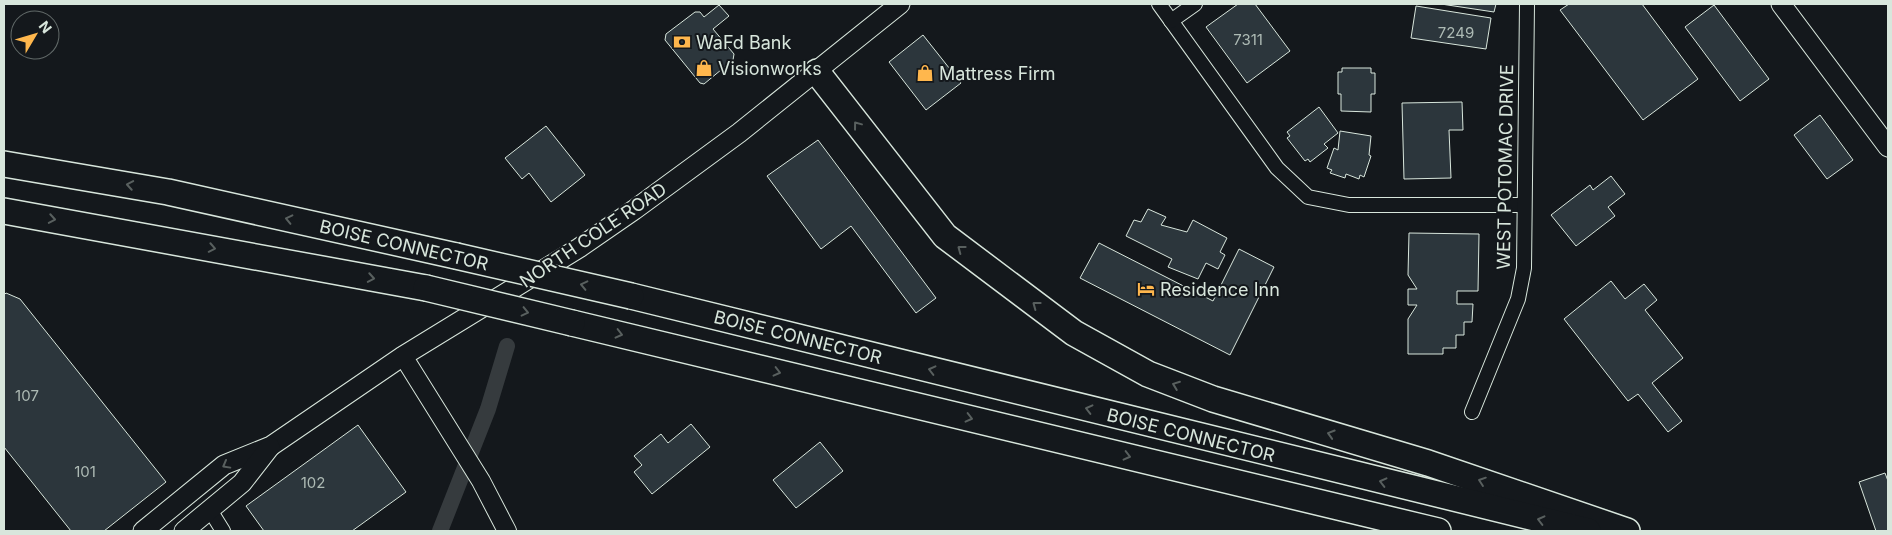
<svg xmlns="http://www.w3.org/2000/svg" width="1892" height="535" viewBox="0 0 1892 535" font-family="Inter,sans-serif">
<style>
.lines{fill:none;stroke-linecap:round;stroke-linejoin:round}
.canal{stroke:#363b3e;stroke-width:16}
.building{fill:#2c363c;stroke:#d8e6dc}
.minor-casing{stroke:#d8e6dc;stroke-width:16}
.tertiary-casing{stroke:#d8e6dc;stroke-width:20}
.secondary-casing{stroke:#d8e6dc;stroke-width:21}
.motorway-casing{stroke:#d8e6dc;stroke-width:28}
.minor{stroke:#14181c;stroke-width:14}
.tertiary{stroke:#14181c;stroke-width:18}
.secondary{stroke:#14181c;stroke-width:19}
.motorway{stroke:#14181c;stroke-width:25}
.motorway-bridge-casing{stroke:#d8e6dc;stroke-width:28;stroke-linecap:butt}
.motorway-bridge{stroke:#14181c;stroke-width:25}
.oneway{stroke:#59605f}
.labels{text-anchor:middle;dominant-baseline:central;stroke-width:4;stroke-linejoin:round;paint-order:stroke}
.number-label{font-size:15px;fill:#adbab4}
.poi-label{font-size:18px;fill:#d8e6dc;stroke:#14181c;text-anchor:start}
.street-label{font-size:18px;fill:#d8e6dc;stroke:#14181c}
</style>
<rect width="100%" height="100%" fill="#14181c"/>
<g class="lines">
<path class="canal" d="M440,531l48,-122 19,-63"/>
</g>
<g class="building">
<path d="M1238,4h17l35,47 -43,32 -41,-56z"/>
<path d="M1441,4h55l-2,8z"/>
<path d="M1569,4h73l56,75 -55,41 -83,-110z"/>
<path d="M719,5l10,11 -16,13 21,25 -1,6 -29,24 -4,-1 -35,-43 1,-6 29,-22h5l4,5z"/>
<path d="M1714,5l55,74 -29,22 -55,-74z"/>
<path d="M1416,6l75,12 -5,31 -75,-11z"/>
<path d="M923,35l38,48 -35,27 -37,-48z"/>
<path d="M1342,68h29v5h4v21h-4v18l-30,-1v-17h-3v-22h4z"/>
<path d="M1462,102l1,28h-14l2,48 -47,1 -2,-76z"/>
<path d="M1319,107l19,26 -14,11 4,4 -18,14 -2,-3 -3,2 -18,-23 3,-2 -3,-4z"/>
<path d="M1820,115l33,45 -26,19 -33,-44z"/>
<path d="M546,126l39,49 -34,27 -22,-29 -7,6 -17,-21z"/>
<path d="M1340,131l31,5 -2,19 2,1 -7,21 -4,-2 -1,4 -13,-5 -1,4 -15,-5 2,-3 -5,-2 7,-20 4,2z"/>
<path d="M818,140l118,158 -20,15 -65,-87 -30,23 -54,-73z"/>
<path d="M1611,176l14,18 -17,13 7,9 -39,30 -25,-31 39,-30 3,5z"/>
<path d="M1148,209l18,8 -5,8 26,7 6,-12 34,18 -7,14 5,3 -7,14 -12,-6 -8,16 -30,-12 4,-8 -46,-23 8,-16 7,2z"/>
<path d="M1409,233l70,1 -1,57h-21v13h16l-1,18h-8v13h-8v13h-13v6h-35v-35l9,-14h-9v-16h9l-9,-14z"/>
<path d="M1099,243l114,58 26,-52 35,18 -44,88 -150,-77z"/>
<path d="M1611,281l14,18 19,-15 13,16 -12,10 38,48 -31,25 30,38 -14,11 -30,-38 -10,7 -64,-82z"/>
<path d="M6,293l14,6 146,183 -62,49h-33l-67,-84v-152z"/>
<path d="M691,424l19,23 -58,47 -18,-22 8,-7 -8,-9 27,-22 7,9z"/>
<path d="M358,425l48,67 -54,39h-88l-18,-25z"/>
<path d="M820,442l23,29 -47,37 -23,-28z"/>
<path d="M1885,473l3,8v50h-12l-17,-49z"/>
</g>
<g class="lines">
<g class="minor-casing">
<g id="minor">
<path d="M1159,4l118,164 31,29 41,8h175"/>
<path d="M1171,21l24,-17"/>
<path d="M1472,412l46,-113 6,-31 3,-264"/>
<path d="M210,510l13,21"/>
</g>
</g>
<g class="tertiary-casing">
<path id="tertiary" d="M403,356l78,125 26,50"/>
</g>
<g class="secondary-casing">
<g id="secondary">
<path d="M1781,4l107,143"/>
<path d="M143,531l81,-66 47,-19 132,-90 176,-108 55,-38 105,-77 161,-129"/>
<path d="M184,531l58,-48 28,-36"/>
</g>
</g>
<g class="motorway-casing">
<g id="motorway">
<path d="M817,72l128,164 129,97 74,41 65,25 215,64 199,68"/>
<path d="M4,164l164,28 288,64"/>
<path d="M4,211l422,77"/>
<path d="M631,296l957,235"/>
<path d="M572,323l866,208"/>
</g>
</g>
<use href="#minor" class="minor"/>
<use href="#tertiary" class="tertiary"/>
<use href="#secondary" class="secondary"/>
<use href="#motorway" class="motorway"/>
<g class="motorway-bridge-casing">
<g id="motorway-bridge">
<path d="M456,256l175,40"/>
<path d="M426,288l146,35"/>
</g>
</g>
<use href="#motorway-bridge" class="motorway-bridge"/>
</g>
<defs><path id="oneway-chevron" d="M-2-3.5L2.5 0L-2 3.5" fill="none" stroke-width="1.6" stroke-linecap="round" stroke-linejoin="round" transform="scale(1.25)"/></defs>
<g class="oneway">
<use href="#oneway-chevron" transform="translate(857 125) rotate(-127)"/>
<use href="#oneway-chevron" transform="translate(130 185) rotate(-170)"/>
<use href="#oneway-chevron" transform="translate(52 219) rotate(10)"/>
<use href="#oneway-chevron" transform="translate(289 219) rotate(-167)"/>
<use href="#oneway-chevron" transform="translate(212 248) rotate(11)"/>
<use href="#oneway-chevron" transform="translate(961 249) rotate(-143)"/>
<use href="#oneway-chevron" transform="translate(371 278) rotate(10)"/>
<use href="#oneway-chevron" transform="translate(584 285) rotate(-167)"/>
<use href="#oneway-chevron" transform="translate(1036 305) rotate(-143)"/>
<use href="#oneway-chevron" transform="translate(525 312) rotate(13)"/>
<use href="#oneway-chevron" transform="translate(619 334) rotate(14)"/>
<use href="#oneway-chevron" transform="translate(932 370) rotate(-166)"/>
<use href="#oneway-chevron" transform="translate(777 372) rotate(14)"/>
<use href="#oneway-chevron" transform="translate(1176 385) rotate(-159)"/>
<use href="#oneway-chevron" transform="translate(1089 409) rotate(-166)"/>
<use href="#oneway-chevron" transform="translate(969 418) rotate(14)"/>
<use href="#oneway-chevron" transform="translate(1331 434) rotate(-163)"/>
<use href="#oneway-chevron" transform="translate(1127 456) rotate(14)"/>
<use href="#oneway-chevron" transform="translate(226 465) rotate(151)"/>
<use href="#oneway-chevron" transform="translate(1482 481) rotate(-161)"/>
<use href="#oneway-chevron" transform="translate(1383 482) rotate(-166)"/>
<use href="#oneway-chevron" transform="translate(1541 520) rotate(-166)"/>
</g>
<defs>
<g id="bank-bare" transform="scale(1.35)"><path d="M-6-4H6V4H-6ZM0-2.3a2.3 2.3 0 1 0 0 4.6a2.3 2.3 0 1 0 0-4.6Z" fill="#ffb74d" stroke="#14181c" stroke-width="2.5" paint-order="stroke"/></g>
<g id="shop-bare" transform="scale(1.35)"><path d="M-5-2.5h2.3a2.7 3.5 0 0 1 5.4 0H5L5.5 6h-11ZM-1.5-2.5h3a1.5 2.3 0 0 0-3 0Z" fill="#ffb74d" stroke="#14181c" stroke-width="2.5" paint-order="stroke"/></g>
<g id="hotel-bare" transform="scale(1.35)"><path d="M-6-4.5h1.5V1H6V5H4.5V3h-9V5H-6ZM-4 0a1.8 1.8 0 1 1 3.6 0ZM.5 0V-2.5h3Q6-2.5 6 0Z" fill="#ffb74d" stroke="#14181c" stroke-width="2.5" paint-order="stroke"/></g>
</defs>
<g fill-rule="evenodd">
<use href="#bank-bare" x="682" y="42"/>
<use href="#shop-bare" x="704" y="68"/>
<use href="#shop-bare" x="925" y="73"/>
<use href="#hotel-bare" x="1146" y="289"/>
</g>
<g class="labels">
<g class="number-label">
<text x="1456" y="32">7249</text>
<text x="1248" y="39">7311</text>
<text x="27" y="395">107</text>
<text x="85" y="471">101</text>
<text x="313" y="482">102</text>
</g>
<g class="poi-label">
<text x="696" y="42">WaFd Bank</text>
<text x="718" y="68">Visionworks</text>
<text x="939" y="73">Mattress Firm</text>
<text x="1160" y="289">Residence Inn</text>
</g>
<g class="street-label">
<text transform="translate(1505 167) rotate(-89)">WEST POTOMAC DRIVE</text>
<text transform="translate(593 235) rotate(-34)">NORTH COLE ROAD</text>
<text transform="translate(404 245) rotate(13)">BOISE CONNECTOR</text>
<text transform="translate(798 337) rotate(14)">BOISE CONNECTOR</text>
<text transform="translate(1191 435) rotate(14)">BOISE CONNECTOR</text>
</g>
</g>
<rect width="1892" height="535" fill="none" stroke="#d8e6dc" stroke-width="10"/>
<g transform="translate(35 35) rotate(52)"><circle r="24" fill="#14181c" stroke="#626a69"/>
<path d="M0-4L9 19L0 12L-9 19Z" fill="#ffb74d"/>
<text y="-8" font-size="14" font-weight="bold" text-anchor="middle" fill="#d8e6dc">N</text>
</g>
</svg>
